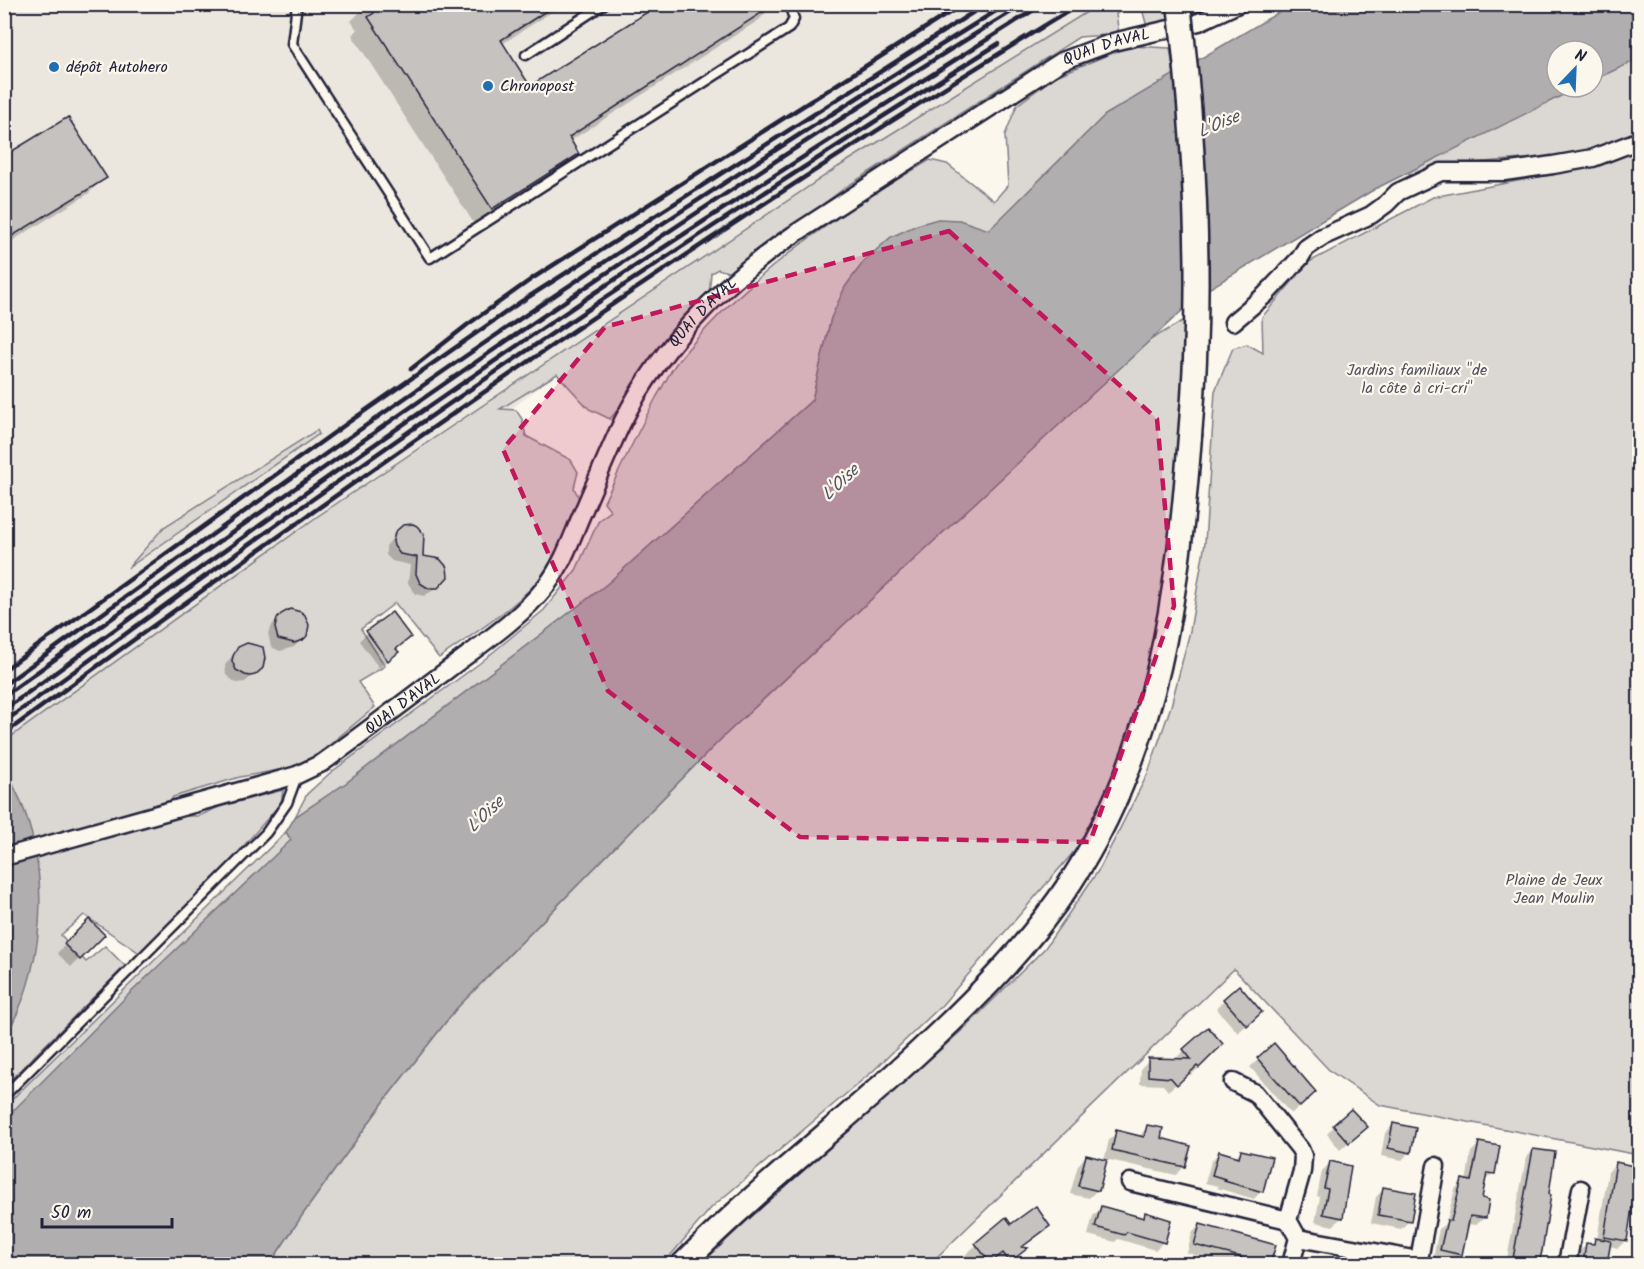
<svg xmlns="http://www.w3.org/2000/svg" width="1644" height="1269" viewBox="0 0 1644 1269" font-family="Kalam,sans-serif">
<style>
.built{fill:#ebe7df}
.green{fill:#dbd8d3;stroke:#7e7d87;stroke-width:1.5}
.water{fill:#b1aeb0;stroke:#787681;stroke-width:1.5}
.shadow{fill:#0003}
.building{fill:#c6c2c0;stroke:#22223b;stroke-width:1.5}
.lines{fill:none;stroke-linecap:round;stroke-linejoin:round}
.service-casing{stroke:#22223b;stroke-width:13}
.minor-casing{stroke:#22223b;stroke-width:21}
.secondary-casing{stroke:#22223b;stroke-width:27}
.service{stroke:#fbf7ec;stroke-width:8}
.minor{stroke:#fbf7ec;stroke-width:16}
.secondary{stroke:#fbf7ec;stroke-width:22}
.rail{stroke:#22223b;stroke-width:4.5}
.secondary-bridge-casing{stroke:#22223b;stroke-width:27;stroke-linecap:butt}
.secondary-bridge{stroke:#fbf7ec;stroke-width:22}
.marked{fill:#c2185b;fill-opacity:0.2;stroke:#c2185b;stroke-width:4.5;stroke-dasharray:12 8;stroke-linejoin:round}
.poi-dot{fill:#1f6fb2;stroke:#fbf7ec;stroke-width:2}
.labels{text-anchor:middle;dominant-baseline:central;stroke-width:4.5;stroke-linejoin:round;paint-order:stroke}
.street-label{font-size:16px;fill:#22223b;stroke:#fbf7ec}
.poi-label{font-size:16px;fill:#22223b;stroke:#fbf7ec;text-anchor:start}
.park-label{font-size:16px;fill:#505061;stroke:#fbf7ec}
.water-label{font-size:18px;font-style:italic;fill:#545364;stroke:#fbf7ec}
</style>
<rect width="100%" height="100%" fill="#fbf7ec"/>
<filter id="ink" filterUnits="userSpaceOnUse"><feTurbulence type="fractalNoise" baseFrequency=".0167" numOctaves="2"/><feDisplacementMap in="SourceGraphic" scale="12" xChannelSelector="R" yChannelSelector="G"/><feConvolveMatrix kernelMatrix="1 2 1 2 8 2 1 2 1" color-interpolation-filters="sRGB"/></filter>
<g filter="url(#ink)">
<path class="built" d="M5,5h1125l-237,153 -220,139 -125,83 -48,38 -495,353z"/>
<g class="green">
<path d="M1098,5h32l-14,9 3,20 -40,3 -233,150 -115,86 -13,-4 -7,4 -2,23 -99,123 -21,-10 -32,-35 -57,35 16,1 6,9 4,17 45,24 7,12 -4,16 6,12c-5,14 -8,31 -15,44 -29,52 -79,81 -126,114l-44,-55 -34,26 24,37 -27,16 17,25 -70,58 -65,12 -67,20 -4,8 7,11h23l22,-10 62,-16 -2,13 -53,61 -87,90 -57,-39 -23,20 25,27 19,-16 20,20 -120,119v-49l31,-180 -12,-45 -19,-40v-30l313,-225 520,-349z"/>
<path d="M1141,5h27l1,17 -22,5z"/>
<path d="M1130,46l40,2 4,27 -69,40 -116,116 -30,-11 -128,98 -19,82 -205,184 -261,199 -51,34 12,-23 23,-21 150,-110 64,-53 32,-40 23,-50 12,-9 -7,-9c17,-35 34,-71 53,-106 7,-11 13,-25 21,-35 68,-85 159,-147 252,-201l17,4 47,37 14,-16 -3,-50 12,-30 39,-29z"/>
<path d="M1639,46v94l-60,20 -57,-1 -63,5 -45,13 -11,-6 154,-84h36v-14z"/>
<path d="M1639,148v1007l-259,-50 -50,-34 -96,-102 -296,287 -11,8h-226l49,-46 217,-192 78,-78 55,-80 48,-95 23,-67 19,-75 15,-88 10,-152 18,-43 14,-4 16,9 -1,-36 47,-55 124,-65 169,-32z"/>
<path d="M1186,319l-13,216 -13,92 -25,96 -18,44 -39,80 -136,158 -69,66 -161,136 -49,57h-393l33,-50 85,-118 68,-87 269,-274 425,-395z"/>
<path d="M317,430l2,4 -191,134 36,-41z"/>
<path d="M286,832l6,8 -287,280v-14z"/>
</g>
<g class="water">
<path d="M1291,5h348v54l-46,21v-29h-36v36h22l-204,102 -175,105 -475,441 -269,274 -68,87 -85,118 -33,50h-265l-1,-144 123,-124 164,-156 -5,-8 9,-15 51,-34 261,-199 205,-184 19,-82 14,-31 19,-26 27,-24 26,-12 21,-6 21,1 30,10 116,-115z"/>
<path d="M5,771c48,75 45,191 0,266z"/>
</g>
<g class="shadow">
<path d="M368,4h196l-62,40 28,44 244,-84 -15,16 -189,121 7,12 -17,17 -85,55 -123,-190 5,-5 -6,-9z"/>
<path d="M4,158l101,19 -17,17 -84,52z"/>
<path d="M395,535l27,23 22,23 -9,8 -11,7 -9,-2 -7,-11 2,-18 -18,-4 -6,-6v-9z"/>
<path d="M281,615l21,24 -8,8 -14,4 -9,-4 -3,-14 5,-9z"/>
<path d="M367,633l42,4 -14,13 -6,10 -10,8 -20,-27z"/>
<path d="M238,648l20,23 -13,11 -9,1 -10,-8 -1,-10z"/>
<path d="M89,921l13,14 -31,32 -14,-14z"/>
<path d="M1224,1000l28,20 -14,13 -22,-25z"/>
<path d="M1208,1029l4,27 -21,19 -2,-2 -21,18 -5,-6 -23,-1 1,-16 8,-8h29l-2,-2z"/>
<path d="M1274,1045l32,55 -15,14 -41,-47z"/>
<path d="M1393,1125l17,27 -8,8 -21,-4 4,-23z"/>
<path d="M1148,1126l36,41 -8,8 -71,-16 -8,31 -8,8 -19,-4 8,-29 8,-9 18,5 5,-21 8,-8 22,5z"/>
<path d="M1334,1126l24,8 -18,16 -13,-16z"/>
<path d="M1479,1144l15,29 -10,8 -4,19 4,18 -8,7 -9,-1 -6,30 -8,8 -20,-4 6,-29 7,-6 9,-34 7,-8 4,1 5,-30z"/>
<path d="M1534,1150l13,46h3l-13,68h-31l20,-106z"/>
<path d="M1241,1151l20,40 -7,8 -37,-11 1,-2 -13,-3 6,-22 8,-8 16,4z"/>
<path d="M1330,1163l11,55 -8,8 -18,-4 5,-25 -3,-1 5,-25z"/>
<path d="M1616,1164l10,76 -8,8 -9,-2 -3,18h-29l2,-12 8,-8 3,1 7,-5 11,-68z"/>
<path d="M1384,1189l26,31 -9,9 -30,-6 5,-26z"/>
<path d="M1101,1208l40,10 5,-4 17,28 -8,8 -37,-11 -3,3 -27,-7 5,-19z"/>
<path d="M1005,1220l5,6 38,-1 -27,23 4,1 -17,15 -17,-1 -19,1 -7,-9z"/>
<path d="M1200,1225l74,21 -5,18h-37l-45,-11 5,-20z"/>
<path d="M1056,1257l32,7h-39z"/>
</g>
<g class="building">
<path d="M368,4h189l-56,36 29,46 130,-82h115l-206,133 10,17 -87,55 -124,-192 6,-4z"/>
<path d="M68,117l39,61 -103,63v-85z"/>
<path d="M413,524l4,2 7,8 -1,22 17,3 7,8 1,10 -10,11h-10l-8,-5 -4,-9 1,-17 -17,-3 -6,-8 -1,-5 2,-9 8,-7z"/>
<path d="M290,609l11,3 4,3 4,10 -2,11 -4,4 -9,3 -16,-4 -3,-11 2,-10 4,-4z"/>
<path d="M392,612l19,25 -15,12 3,3 -11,9 -22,-30z"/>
<path d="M247,643l16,4 2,11 -2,10 -8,7 -5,1 -5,-1 -9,-5 -4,-9 1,-5 5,-9z"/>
<path d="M89,919l16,16 -25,25 -16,-16z"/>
<path d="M1239,985l23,27 -15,14 -24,-27z"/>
<path d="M1208,1027l15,17 -24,24 -2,-2 -20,19 -6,-7 -23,-2v-18l43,1 -8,-10z"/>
<path d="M1274,1043l42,49 -16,15 -43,-49z"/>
<path d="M1351,1109l17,18 -19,16 -16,-18z"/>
<path d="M1393,1123l23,5 -5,25 -23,-5z"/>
<path d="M1147,1125l16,3 -2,10 30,8 -6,21 -73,-17 4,-20 28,7z"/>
<path d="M1479,1142l21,4 -5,28 -8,-1 -5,25 7,2 -3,18 -16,-2 -8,39 -22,-5 7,-30 4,1 11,-42 9,2z"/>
<path d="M1533,1149l22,3 -6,42 2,1 -9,56 -3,13h-27z"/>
<path d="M1241,1150l31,7 -9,35 -39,-11 1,-2 -13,-4 7,-24 20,6z"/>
<path d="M1086,1155l21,5 -8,31 -21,-5z"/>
<path d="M1330,1161l21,5 -8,52 -20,-4 5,-25 -4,-1z"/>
<path d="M1616,1162l22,5 -11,74 -23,-4z"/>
<path d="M1383,1187l33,6 -5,28 -33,-6z"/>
<path d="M1036,1206l14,20 -28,21 6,1 -18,14 -7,-9 -13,10 -15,-20 31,-26 5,7z"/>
<path d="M1101,1206l43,12 1,-6 26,8 -6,23 -38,-11 -3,3 -29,-8z"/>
<path d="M1200,1224l76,21 -6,19h-13l-16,-4v-3l-47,-12z"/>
<path d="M1595,1238l16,3 -4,23h-24l3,-21 8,1z"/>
</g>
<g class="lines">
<g class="service-casing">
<g id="service">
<path d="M297,4l-5,40 138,214 359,-230 5,-9 -5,-15"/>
<path d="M526,55l78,-51"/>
<path d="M4,1096l262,-263 21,-30 10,-27"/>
</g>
</g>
<g class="minor-casing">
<g id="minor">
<path d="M1233,322l32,-27 35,-37 6,-10 16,-11 49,-22 15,-11 12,-12 43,-20h63l49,-7 40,-7 47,-18"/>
<path id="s1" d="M4,857l293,-82 25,-12c42,-29 83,-62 124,-92 34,-26 73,-51 100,-85 15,-19 24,-43 33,-65 12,-28 24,-56 36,-83 37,-84 103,-152 178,-203l269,-174 51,-19 86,-20 39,-18"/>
<path d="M1233,1082l22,11 45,56 3,7 -1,15 -14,49 10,18 -7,26"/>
<path d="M1130,1182l158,38"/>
<path d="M1298,1238l121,22 17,-94"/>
<path d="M1567,1264l14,-75"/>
</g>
</g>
<g class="secondary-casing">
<path id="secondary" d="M683,1264c75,-76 160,-141 238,-214 55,-51 108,-105 149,-167 89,-136 108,-289 120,-447"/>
</g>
<use href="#service" class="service"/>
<use href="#minor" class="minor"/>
<use href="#secondary" class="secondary"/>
<g class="rail">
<path d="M411,369l56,-44 66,-47 430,-274"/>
<path d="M4,670l345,-248 170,-119 467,-299"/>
<path d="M4,685c116,-84 230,-167 347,-249 213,-151 433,-294 656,-432"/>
<path d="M4,696c334,-241 669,-477 1020,-692"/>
<path d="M4,710c197,-144 396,-286 598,-422 146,-97 293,-190 441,-284"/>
<path d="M4,722c100,-72 199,-145 299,-216 227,-161 459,-315 695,-462"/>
<path d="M4,734c350,-255 705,-505 1076,-730"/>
</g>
<g class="secondary-bridge-casing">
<path id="secondary-bridge" d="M1179,4c17,144 24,288 11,432"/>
</g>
<use href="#secondary-bridge" class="secondary-bridge"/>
</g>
</g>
<path class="marked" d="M949,231l208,188 17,187 -84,236 -290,-5 -192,-146 -105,-242 102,-122z"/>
<g class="poi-dot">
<circle cx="54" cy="67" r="6"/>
<circle cx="488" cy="86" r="6"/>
</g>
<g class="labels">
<g class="street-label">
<text stroke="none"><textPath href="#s1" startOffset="1422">QUAI D'AVAL</textPath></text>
<text stroke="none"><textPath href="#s1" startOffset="936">QUAI D'AVAL</textPath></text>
<text stroke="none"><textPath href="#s1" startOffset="432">QUAI D'AVAL</textPath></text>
</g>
<g class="poi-label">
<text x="66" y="67">dépôt Autohero</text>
<text x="500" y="86">Chronopost</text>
</g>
<g class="park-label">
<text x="1417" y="370">Jardins familiaux "de<tspan x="1417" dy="18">la côte à cri-cri"</tspan></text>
<text x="1554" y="880">Plaine de Jeux<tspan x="1554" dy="18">Jean Moulin</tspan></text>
</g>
<g class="water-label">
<text transform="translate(1219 125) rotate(-23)">L'Oise</text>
<text transform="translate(841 483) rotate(-43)">L'Oise</text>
<text transform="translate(486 815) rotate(-43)">L'Oise</text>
</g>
</g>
<rect width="1644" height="1269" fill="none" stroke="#fbf7ec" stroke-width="24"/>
<rect x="12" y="12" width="1620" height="1245" fill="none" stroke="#22223b" stroke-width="2" filter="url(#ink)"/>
<g transform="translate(1575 69) rotate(23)"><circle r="28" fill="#fbf7ec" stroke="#a4a2a5" stroke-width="1.5"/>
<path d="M0-4.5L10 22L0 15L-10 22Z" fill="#1f6fb2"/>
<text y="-9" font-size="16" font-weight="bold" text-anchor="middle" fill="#22223b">N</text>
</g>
<path d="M42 1218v9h130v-9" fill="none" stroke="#22223b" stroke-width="3"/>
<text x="51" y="1218" font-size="18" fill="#22223b" stroke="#fbf7ec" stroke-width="4.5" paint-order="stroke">50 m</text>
</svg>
